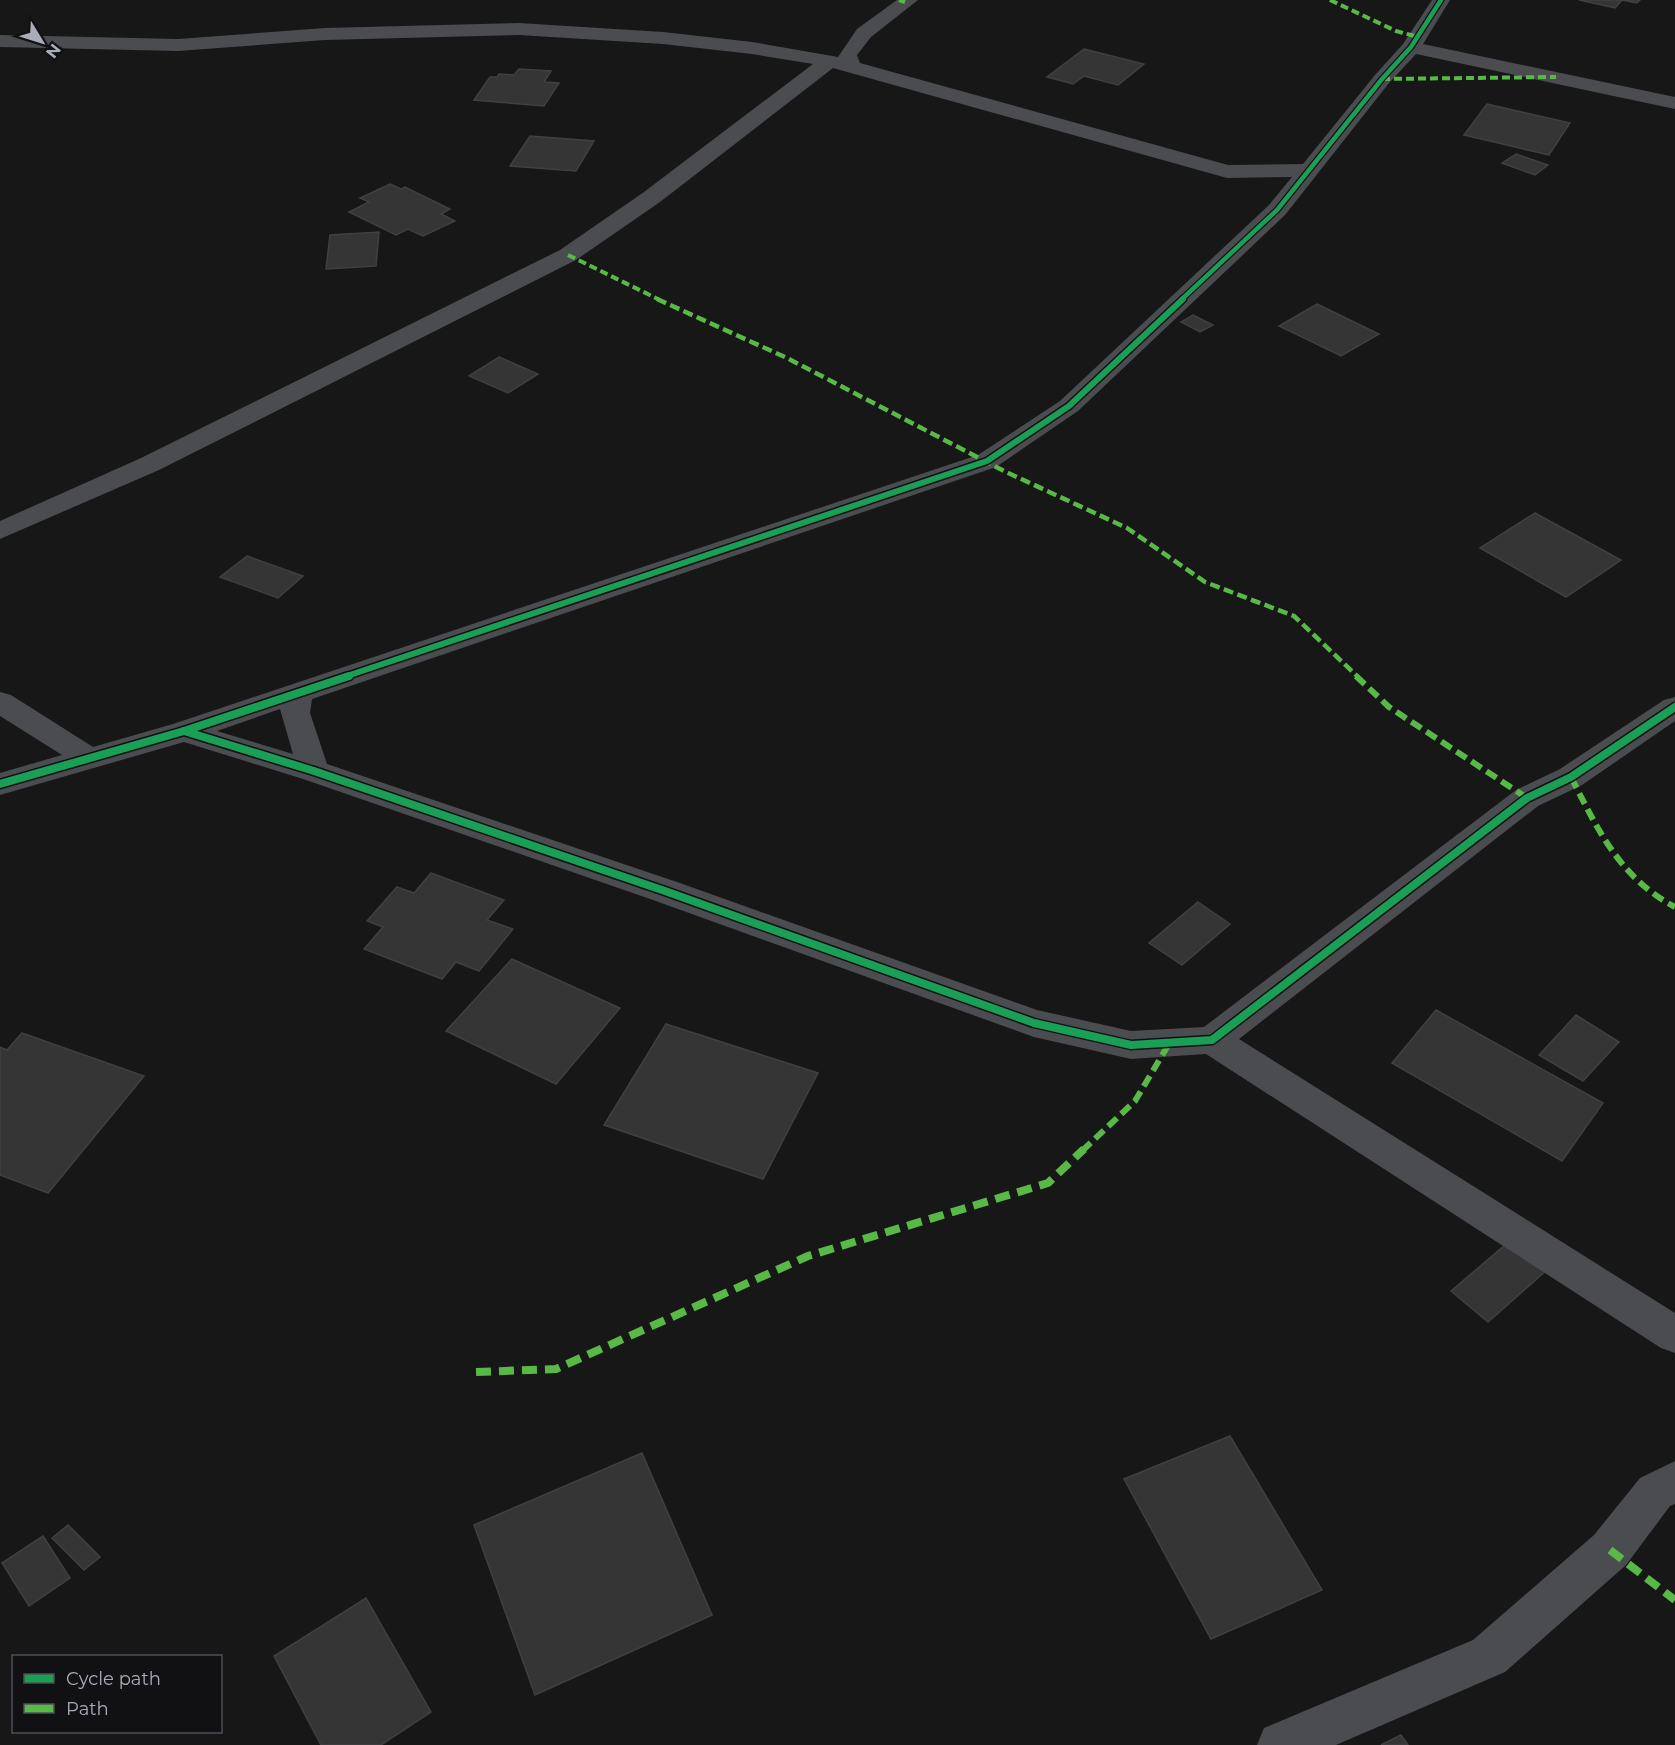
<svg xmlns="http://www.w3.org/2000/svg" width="1675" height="1745" viewBox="0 0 1675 1745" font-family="Montserrat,sans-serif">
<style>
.building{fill:#353536;stroke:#3f4043;stroke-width:1.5}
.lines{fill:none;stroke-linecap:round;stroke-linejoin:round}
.street{fill:#4b4c50;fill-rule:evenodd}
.quiet-far3{stroke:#58b947;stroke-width:4;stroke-dasharray:8 4;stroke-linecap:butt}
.quiet-far2{stroke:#58b947;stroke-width:4.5;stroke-dasharray:10 4.5;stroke-linecap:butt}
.quiet-far1{stroke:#58b947;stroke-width:6;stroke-dasharray:12 6;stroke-linecap:butt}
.quiet{stroke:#58b947;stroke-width:8;stroke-dasharray:15 8;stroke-linecap:butt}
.cycleway-far2-casing{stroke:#111113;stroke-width:7}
.cycleway-far1-casing{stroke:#111113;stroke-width:9}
.cycleway-casing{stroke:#111113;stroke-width:11}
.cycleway-far2{stroke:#1a9f57;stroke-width:4.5}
.cycleway-far1{stroke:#1a9f57;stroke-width:6}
.cycleway{stroke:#1a9f57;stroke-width:8}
</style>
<rect width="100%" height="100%" fill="#171717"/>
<g class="building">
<path d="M1579,0h61l-3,3 -15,-3 -7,8z"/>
<path d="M1084,49l60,15 -26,21 -34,-9 -11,8 -26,-7z"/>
<path d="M519,69l32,2 -7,11 15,1 -15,23 -70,-6 16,-23h7l2,-3 15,1z"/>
<path d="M1487,104l83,19 -21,32 -85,-20z"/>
<path d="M530,136l64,5 -18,30 -66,-5z"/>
<path d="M1516,154l32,11 -13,10 -33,-12z"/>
<path d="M390,184l11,5 4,-2 45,22 -9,5 14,7 -32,15 -15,-7 -12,6 -47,-23 20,-10 -9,-4z"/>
<path d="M379,232l-3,34 -50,3 4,-34z"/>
<path d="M1317,304l62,30 -38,22 -62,-30z"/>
<path d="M1193,315l20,10 -13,7 -19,-10z"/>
<path d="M499,357l39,17 -30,19 -39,-17z"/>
<path d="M1535,513l86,47 -55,37 -86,-49z"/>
<path d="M247,556l56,20 -25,22 -58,-21z"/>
<path d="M431,873l73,27 -17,20 26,9 -34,42 -23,-9 -14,17 -78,-30 19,-22 -16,-6 30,-34 17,6z"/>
<path d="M1198,902l32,22 -48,41 -33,-22z"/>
<path d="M512,959l108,49 -64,76 -110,-53z"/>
<path d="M1436,1010l167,93 -41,58 -170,-98z"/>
<path d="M1576,1015l43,27 -36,39 -44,-26z"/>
<path d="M666,1024l152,49 -55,106 -159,-54z"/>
<path d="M22,1033l122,43 -96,117 -48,-18v-128l7,3z"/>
<path d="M1512,1239l36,30 -60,53 -37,-31z"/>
<path d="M1230,1436l92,154 -111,49 -87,-160z"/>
<path d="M642,1453l70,162 -177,80 -61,-170z"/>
<path d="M68,1525l32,32 -16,13 -32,-32z"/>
<path d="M43,1536l27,42 -41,28 -27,-43z"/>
<path d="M366,1598l65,114 -50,33h-60l-47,-89z"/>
<path d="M1401,1735l7,10h-27z"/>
</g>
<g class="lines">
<g class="street">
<path d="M897,0h21l-47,37 -14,18 3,8 368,102 75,-1 72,-89 28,-31 29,-44h18l-27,44 252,53v12l-259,-55 -27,29 -104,132 -207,196 -82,56 -684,232 -2,14 17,51 350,118 360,128 94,21 73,-4 312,-237 44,-21 104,-69 11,-3v24l-93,64 -44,21 -299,233 436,274v40l-14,-5 -455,-294 -75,5 -97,-22 -381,-137 -350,-121 -119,-37 -184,53v-22l62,-18 -62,-39v-24l11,3 82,52 80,-23 805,-269 82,-54 209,-196 23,-28 -65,1 -394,-110 -173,134 -84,58 -417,210 -159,69v-18l141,-63 419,-208 84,-58 169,-128 -61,-10 -89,-10 -144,-9 -194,5 -147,11 -178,-4v-12l178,4 147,-11 194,-5 144,9 89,10 86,15 19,-28zM280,709l13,45 -76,-23z"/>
<path d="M1675,1461v43l-5,2 -44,59 -121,107 -169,73h-79l7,-17 209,-88 121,-105 46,-57z"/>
</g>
<g class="quiet-far3">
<path d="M899,0l6,2"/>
<path d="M1330,0l66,31 22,6"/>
<path d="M1382,79l174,-2"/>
<path d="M568,255l92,45"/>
</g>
<path class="quiet-far2" d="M657,299l130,59 217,113 123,57 78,54 89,34 64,61"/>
<g class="quiet-far1">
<path d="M1356,676l33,31 138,91"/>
<path d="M1571,777c27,53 49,101 104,130"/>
<path d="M1082,1151l53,-50 35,-59"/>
</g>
<g class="quiet">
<path d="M476,1372l80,-3 252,-113 240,-73 36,-34"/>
<path d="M1610,1550l65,50"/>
</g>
<g class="cycleway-far2-casing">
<path id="cycleway-far2" d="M1181,300l96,-90 105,-131 29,-32 30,-47"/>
</g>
<g class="cycleway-far1-casing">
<path id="cycleway-far1" d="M344,677l643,-216 82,-55 114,-107"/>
</g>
<g class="cycleway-casing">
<g id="cycleway">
<path d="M184,731l130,40 351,120 369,132 97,22 81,-5 315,-242 44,-21 104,-70"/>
<path d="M0,784l184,-53 165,-55"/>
</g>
</g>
<use href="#cycleway-far2" class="cycleway-far2"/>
<use href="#cycleway-far1" class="cycleway-far1"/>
<use href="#cycleway" class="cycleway"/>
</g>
<rect x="12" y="1655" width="210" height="78" fill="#111113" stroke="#4d4f55" stroke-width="1.5"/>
<rect x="24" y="1674" width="30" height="9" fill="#1a9f57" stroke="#4d4f55" stroke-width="1.5"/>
<text x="66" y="1685" font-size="18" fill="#a8adb8">Cycle path</text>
<rect x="24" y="1704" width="30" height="9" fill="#58b947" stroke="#4d4f55" stroke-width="1.5"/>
<text x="66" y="1715" font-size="18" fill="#a8adb8">Path</text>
<g transform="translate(42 42) rotate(128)" stroke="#111113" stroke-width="4.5" paint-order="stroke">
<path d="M0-4.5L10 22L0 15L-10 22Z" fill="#a8adb8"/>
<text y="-9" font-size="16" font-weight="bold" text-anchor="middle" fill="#a8adb8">N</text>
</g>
</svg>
